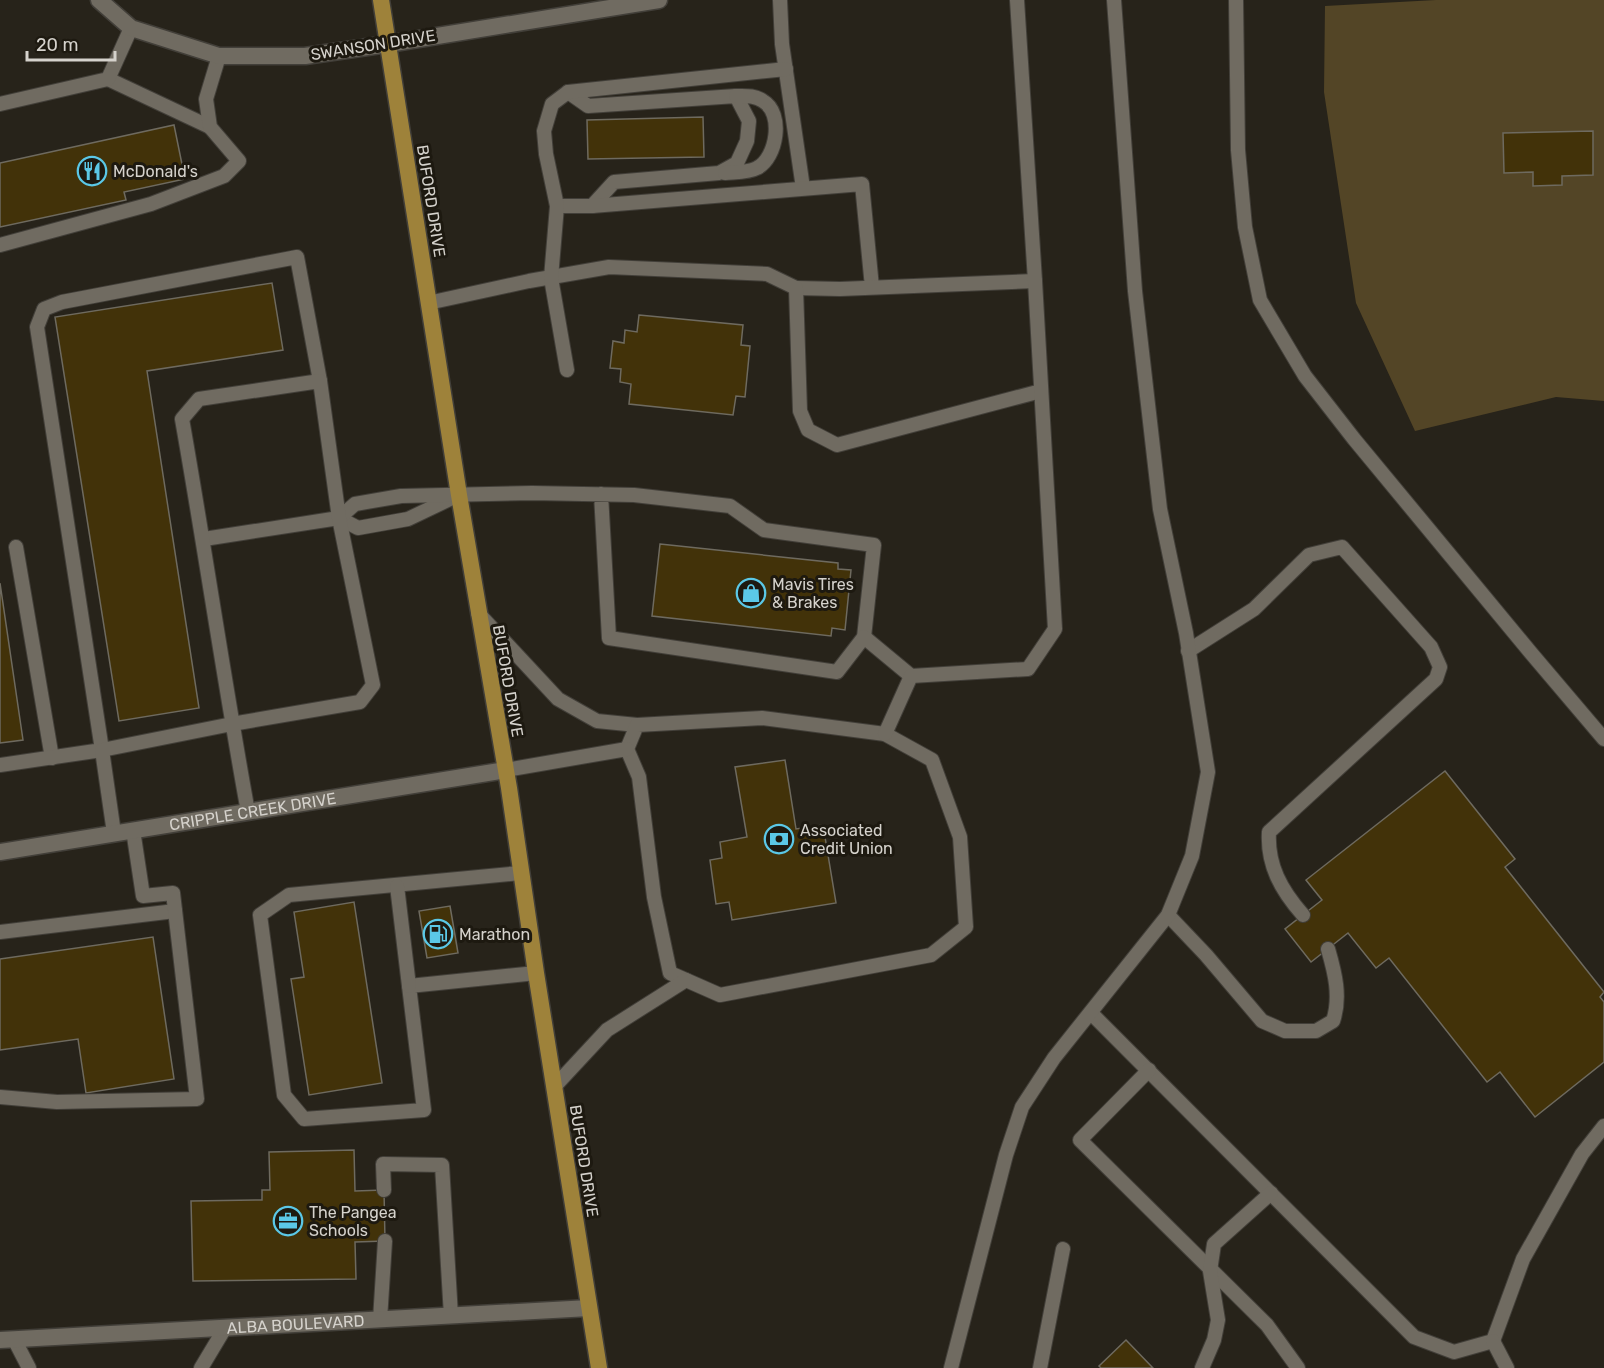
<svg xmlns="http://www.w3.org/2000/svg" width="1604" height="1368" viewBox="0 0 1604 1368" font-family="Rubik,sans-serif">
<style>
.green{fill:#534526}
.building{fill:#423209;stroke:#6e6a5f;stroke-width:1.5}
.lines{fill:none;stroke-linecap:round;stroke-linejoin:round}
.service-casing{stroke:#423f39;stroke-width:16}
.minor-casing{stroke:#423f39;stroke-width:19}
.tertiary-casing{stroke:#423f39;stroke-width:19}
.trunk-casing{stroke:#423f39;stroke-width:19}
.service{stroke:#706b61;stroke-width:14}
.minor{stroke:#706b61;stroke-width:16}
.tertiary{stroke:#706b61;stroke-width:16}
.trunk{stroke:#9e823a;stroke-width:16}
.labels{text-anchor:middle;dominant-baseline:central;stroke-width:6;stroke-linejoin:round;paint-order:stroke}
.street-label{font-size:16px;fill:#d5d2cc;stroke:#1d1910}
.poi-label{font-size:16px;fill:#d5d2cc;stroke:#1d1910;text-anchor:start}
</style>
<rect width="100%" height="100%" fill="#27231a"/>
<path class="green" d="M1436,0h168v401l-48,-4 -141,34 -59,-128 -32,-211 1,-86z"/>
<g class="building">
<path d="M703,117l1,40 -116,2 -1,-39z"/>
<path d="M174,125l11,54 -61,13 2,8 -126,27v-64z"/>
<path d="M1593,131v44l-31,1v9l-29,1v-14l-29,1 -1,-40z"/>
<path d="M272,283l11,67 -136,21 52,337 -80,13 -64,-404z"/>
<path d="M639,315l104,10 -2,20 9,1 -5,51 -9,-1 -3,19 -104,-11 2,-20 -11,-2 1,-13 -11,-1 3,-27 11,2 1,-13 12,2z"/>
<path d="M660,544l178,19v6l13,1 -6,60 -13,-2 -1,8 -179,-20z"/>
<path d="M0,583l23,157 -23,3z"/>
<path d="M785,760l11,69 27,-4 13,78 -104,17 -3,-18 -13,2 -6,-44 12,-2 -2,-16 27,-5 -12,-70z"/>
<path d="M1445,771l70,88 -10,8 99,125 -4,5 4,5v60l-69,55 -35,-45 -13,10 -98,-124 -13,10 -28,-35 -37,29 -26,-33 37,-29 -16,-20z"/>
<path d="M354,902l28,181 -73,12 -18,-116 13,-2 -10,-65z"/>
<path d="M450,906l8,47 -31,5 -8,-47z"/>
<path d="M153,937l21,142 -88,14 -8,-54 -78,11v-91z"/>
<path d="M354,1150l1,41 29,-1 1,51 -30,1 1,37 -163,2 -2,-80 71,-1v-10h8l-1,-38z"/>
<path d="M1126,1340l27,28h-52l-2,-2z"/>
</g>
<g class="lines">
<g class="service-casing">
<g id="service">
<path d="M780,0l2,44 21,144"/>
<path d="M1236,0l2,150 7,77 15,73 45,76 49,63 177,214 73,86"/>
<path d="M108,79l102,48"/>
<path d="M568,92l20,14 148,-10 13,25 -2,20 -10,22 -18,10 -105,9 -22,24"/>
<path d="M0,104l108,-25 23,-51"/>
<path d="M725,173c9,-1 23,0 32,-5 20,-10 27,-55 6,-67 -8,-6 -18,-5 -27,-5"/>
<path d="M557,206h35l270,-22 10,103"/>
<path d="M0,245l151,-41 73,-28 15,-15 -29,-34 -4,-28 13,-43"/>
<path d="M796,288l44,1 195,-8"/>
<path d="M428,303l101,-22 80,-14 158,7 29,14 4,123 8,19 29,15 204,-54"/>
<path d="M567,370l-16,-92 6,-72 -11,-52 -2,-23 8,-27 16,-12 218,-23"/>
<path d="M339,518l19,10 50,-9 46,-22"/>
<path d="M204,539l135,-21 16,-14 46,-8 131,-3 102,2 96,11 34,24 110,15 -10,92 -27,35 -228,-34 -8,-144"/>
<path d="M16,547l36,211"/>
<path d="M478,613l80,86 39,22 40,4"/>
<path d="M864,637l47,39"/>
<path d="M1188,651l66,-42 55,-54 33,-8 89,100 9,20 -4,12 -167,153c-2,33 12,58 34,83"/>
<path d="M762,718l123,16 47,26 28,77 6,90 -35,28 -211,40 -50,-22 -16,-76 -15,-120 -12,-28 10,-24z"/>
<path d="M885,734l26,-58 117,-7 27,-40 -20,-348 -18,-281"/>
<path d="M0,765l102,-15 -65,-423 7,-18 18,-7 235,-45 23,124"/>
<path d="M506,770l121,-21"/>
<path d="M114,833l-12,-83 130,-26 128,-22 13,-17 -34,-167 -19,-137 -121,18 -17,20c23,130 42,262 66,393"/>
<path d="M520,873l-231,22 -29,20 24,180 20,24 120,-9 -15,-124 127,-13"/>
<path d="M397,886l12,100"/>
<path d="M1168,915l38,40 56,66 23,10h31l17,-10c8,-24 2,-48 -5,-72"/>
<path d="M0,932l175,-21"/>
<path d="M1091,1013l323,324 40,15 39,-11 30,-82 59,-105 22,-28"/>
<path d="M1149,1070l-69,70 187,185 31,43"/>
<path d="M554,1087l53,-57 79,-50"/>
<path d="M0,1097l57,5 140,-3 -24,-206 -30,3 -10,-66"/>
<path d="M384,1190l-1,-26 59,1 9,151"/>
<path d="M380,1320l5,-79"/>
<path d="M14,1339l15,29"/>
<path d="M1493,1341l14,27"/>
<path d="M201,1368l24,-40"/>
<path d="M951,1368l55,-213 16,-48 32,-49 114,-143 24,-59 16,-84 -22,-139 -26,-124 -25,-218 -21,-291"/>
<path d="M1040,1368l23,-119"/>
<path d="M1202,1368l12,-28 4,-20 -8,-49 4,-27 57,-51"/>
</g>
</g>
<g class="minor-casing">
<g id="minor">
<path d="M99,0l32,28 88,28h86l83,-12"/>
<path id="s1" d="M0,852l506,-82"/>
<path id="s2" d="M0,1340l589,-32"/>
</g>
</g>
<g class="tertiary-casing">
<path id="tertiary" d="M388,44l271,-44"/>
</g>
<g class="trunk-casing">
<path id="trunk" d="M381,0l78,495 50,293 27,185 63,395"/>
</g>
<use href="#service" class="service"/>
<use href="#minor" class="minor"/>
<use href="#tertiary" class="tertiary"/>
<use href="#trunk" class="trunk"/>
</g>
<defs>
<g id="restaurant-ring" transform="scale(1.5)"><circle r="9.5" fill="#1d1910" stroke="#5bc8e7" stroke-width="1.5"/><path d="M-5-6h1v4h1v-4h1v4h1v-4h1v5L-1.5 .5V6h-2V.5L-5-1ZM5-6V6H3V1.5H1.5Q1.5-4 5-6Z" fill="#5bc8e7"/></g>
<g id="shop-ring" transform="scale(1.5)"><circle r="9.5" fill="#1d1910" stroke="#5bc8e7" stroke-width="1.5"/><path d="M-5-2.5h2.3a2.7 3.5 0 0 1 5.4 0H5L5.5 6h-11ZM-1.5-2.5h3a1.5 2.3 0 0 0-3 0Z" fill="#5bc8e7"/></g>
<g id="bank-ring" transform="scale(1.5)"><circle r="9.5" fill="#1d1910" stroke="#5bc8e7" stroke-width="1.5"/><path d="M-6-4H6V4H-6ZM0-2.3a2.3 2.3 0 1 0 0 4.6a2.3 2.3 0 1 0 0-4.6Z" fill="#5bc8e7"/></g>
<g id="fuel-ring" transform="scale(1.5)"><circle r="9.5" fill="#1d1910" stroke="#5bc8e7" stroke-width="1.5"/><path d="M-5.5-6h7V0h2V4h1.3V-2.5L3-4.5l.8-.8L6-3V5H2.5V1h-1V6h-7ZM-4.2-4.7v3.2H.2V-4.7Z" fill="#5bc8e7"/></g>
<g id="office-ring" transform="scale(1.5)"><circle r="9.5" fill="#1d1910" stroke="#5bc8e7" stroke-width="1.5"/><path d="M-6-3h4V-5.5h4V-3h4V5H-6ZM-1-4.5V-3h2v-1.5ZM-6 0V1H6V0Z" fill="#5bc8e7"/></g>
</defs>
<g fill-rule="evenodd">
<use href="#restaurant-ring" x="92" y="171"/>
<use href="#shop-ring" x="751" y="593"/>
<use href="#bank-ring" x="779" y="839"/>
<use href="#fuel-ring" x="438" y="934"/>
<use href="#office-ring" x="288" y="1221"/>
</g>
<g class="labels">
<g class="street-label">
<text transform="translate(373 45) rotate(-9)">SWANSON DRIVE</text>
<text transform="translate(431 201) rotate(81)">BUFORD DRIVE</text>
<text transform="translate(508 681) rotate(80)">BUFORD DRIVE</text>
<text stroke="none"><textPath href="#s1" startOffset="256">CRIPPLE CREEK DRIVE</textPath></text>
<text transform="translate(584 1161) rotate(81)">BUFORD DRIVE</text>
<text stroke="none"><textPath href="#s2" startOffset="296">ALBA BOULEVARD</textPath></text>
</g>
<g class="poi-label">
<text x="113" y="171">McDonald's</text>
<text x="772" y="584">Mavis Tires<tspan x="772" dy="18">&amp; Brakes</tspan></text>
<text x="800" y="830">Associated<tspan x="800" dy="18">Credit Union</tspan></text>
<text x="459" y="934">Marathon</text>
<text x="309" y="1212">The Pangea<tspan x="309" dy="18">Schools</tspan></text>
</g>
</g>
<path d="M27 51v9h88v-9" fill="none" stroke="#d5d2cc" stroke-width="3"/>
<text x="36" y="51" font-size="18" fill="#d5d2cc" stroke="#1d1910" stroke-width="4.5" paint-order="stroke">20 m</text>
</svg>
